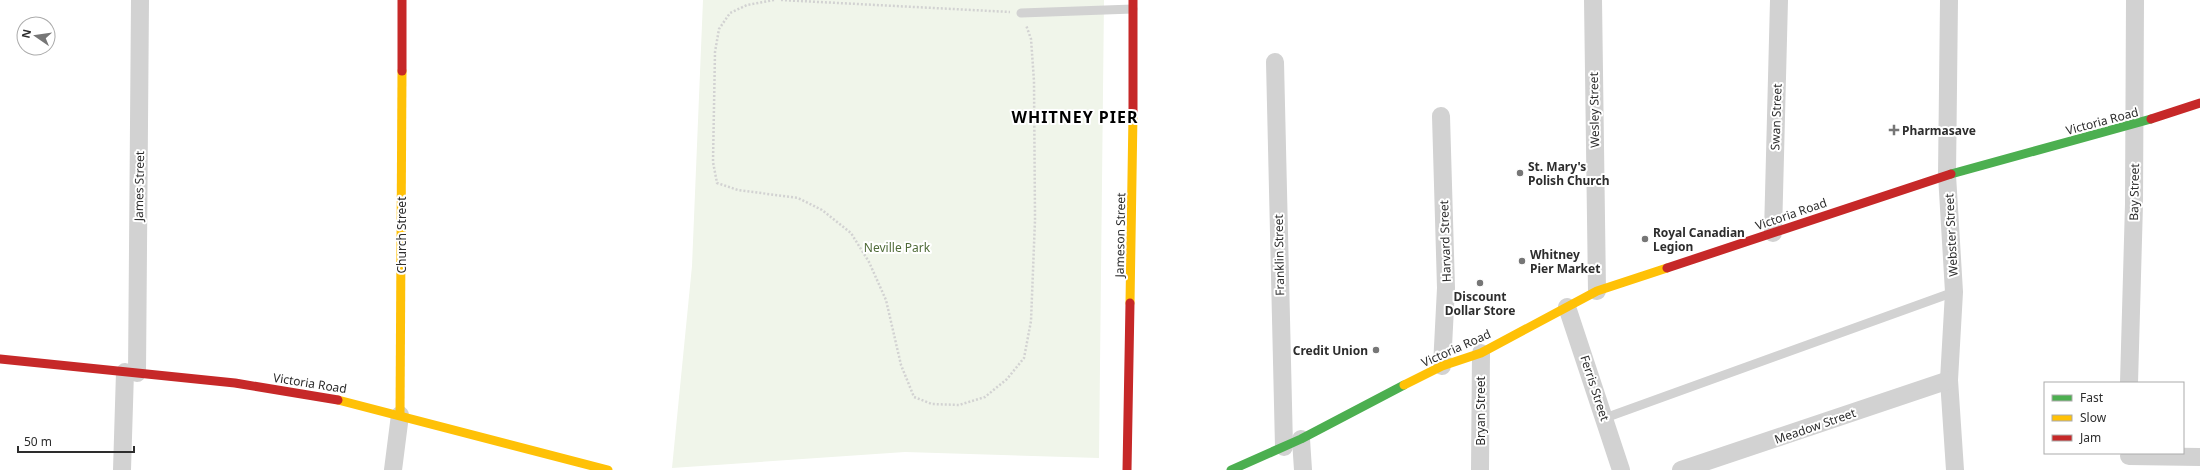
<svg xmlns="http://www.w3.org/2000/svg" width="2200" height="470" viewBox="0 0 2200 470" font-family="'Noto Sans',sans-serif">
<style>
.green{fill:#f0f5ea}
.lines{fill:none;stroke-linecap:round;stroke-linejoin:round}
.path{stroke:#d2d2d2;stroke-width:2.5;stroke-dasharray:2 2;stroke-linecap:butt}
.lane{stroke:#d2d2d2;stroke-width:9}
.street{stroke:#d2d2d2;stroke-width:18}
.fast{stroke:#4caf50;stroke-width:9}
.slow{stroke:#ffc107;stroke-width:9}
.jam{stroke:#c62828;stroke-width:9}
.poi-dot{fill:#767676;stroke:#fff;stroke-width:1.5}
.labels{text-anchor:middle;dominant-baseline:central;stroke-width:4;stroke-linejoin:round;paint-order:stroke}
.street-label{font-size:12px;fill:#2d2d2d;stroke:#fff}
.poi-label{font-size:12px;font-weight:bold;fill:#2d2d2d;stroke:#fff;text-anchor:start}
.park-label{font-size:12px;fill:#4f6b38;stroke:#fff}
.district-label{font-size:16px;font-weight:bold;letter-spacing:1px;fill:#000;stroke:#fff}
</style>
<rect width="100%" height="100%" fill="#fff"/>
<path class="green" d="M703,0h401l-5,458 -194,-6 -233,16 20,-202z"/>
<g class="lines">
<g class="path">
<path d="M774,0l-27,5 -17,8 -11,16 -4,23 -2,110 4,21 21,7 60,8 24,12 29,23 18,29 17,38 15,65 13,32 18,7 27,1 26,-8 22,-18 17,-21 7,-37 4,-101 -1,-139 -3,-42 -5,-14"/>
<path d="M781,0l229,12"/>
</g>
<g class="lane">
<path d="M1021,13l112,-4"/>
<path d="M1605,418l349,-126"/>
</g>
<g class="street">
<path d="M1593,0l4,291"/>
<path d="M1949,0l-2,175 7,117 -5,88 6,90"/>
<path d="M1275,62l9,385"/>
<path d="M1441,116l5,172 -4,78"/>
<path d="M1773,233l6,-233"/>
<path d="M1567,307l54,163"/>
<path d="M137,373l3,-373"/>
<path d="M2129,383l5,-179 1,-204"/>
<path d="M1301,439l2,31"/>
<path d="M2129,456l71,1"/>
<path d="M122,470l3,-98"/>
<path d="M393,470l7,-55"/>
<path d="M1480,470l1,-117"/>
<path d="M1681,470l268,-90"/>
</g>
<g class="fast">
<path d="M1951,174l200,-55"/>
<path d="M1231,470l70,-31 103,-54"/>
</g>
<g class="slow">
<path d="M1130,303l3,-189"/>
<path d="M1404,385l38,-19 39,-13 116,-62 70,-23"/>
<path d="M338,400l270,70"/>
<path d="M400,415l2,-344"/>
</g>
<g class="jam">
<path d="M1133,0v114"/>
<path d="M402,71v-71"/>
<path d="M2151,119l49,-16"/>
<path d="M1667,268l284,-94"/>
<path d="M0,359l235,24 103,17"/>
<path d="M1127,470l3,-167"/>
</g>
</g>
<g class="poi-dot">
<path d="M1892 124h4v4h4v4h-4v4h-4v-4h-4v-4h4z"/>
<circle cx="1520" cy="173" r="4"/>
<circle cx="1645" cy="239" r="4"/>
<circle cx="1522" cy="261" r="4"/>
<circle cx="1480" cy="283" r="4"/>
<circle cx="1376" cy="350" r="4"/>
</g>
<g class="labels">
<g class="street-label">
<text transform="translate(1594 110) rotate(-91)">Wesley Street</text>
<text transform="translate(1776 117) rotate(-88)">Swan Street</text>
<text transform="translate(2102 121) rotate(-15)">Victoria Road</text>
<text transform="translate(139 186) rotate(-89)">James Street</text>
<text transform="translate(2134 192) rotate(-89)">Bay Street</text>
<text transform="translate(1791 214) rotate(-19)">Victoria Road</text>
<text transform="translate(401 235) rotate(-90)">Church Street</text>
<text transform="translate(1120 235) rotate(-89)">Jameson Street</text>
<text transform="translate(1951 235) rotate(-93)">Webster Street</text>
<text transform="translate(1445 241) rotate(-92)">Harvard Street</text>
<text transform="translate(1279 255) rotate(-91)">Franklin Street</text>
<text transform="translate(1456 348) rotate(-24)">Victoria Road</text>
<text transform="translate(310 383) rotate(9)">Victoria Road</text>
<text transform="translate(1595 388) rotate(72)">Ferris Street</text>
<text transform="translate(1480 411) rotate(-90)">Bryan Street</text>
<text transform="translate(1815 426) rotate(-19)">Meadow Street</text>
</g>
<g class="poi-label">
<text x="1902" y="130">Pharmasave</text>
<text x="1528" y="166">St. Mary's<tspan x="1528" dy="14">Polish Church</tspan></text>
<text x="1653" y="232">Royal Canadian<tspan x="1653" dy="14">Legion</tspan></text>
<text x="1530" y="254">Whitney<tspan x="1530" dy="14">Pier Market</tspan></text>
<text x="1480" y="296" text-anchor="middle">Discount<tspan x="1480" dy="14">Dollar Store</tspan></text>
<text x="1368" y="350" text-anchor="end">Credit Union</text>
</g>
<g class="park-label">
<text x="897" y="247">Neville Park</text>
</g>
<g class="district-label">
<text x="1075" y="117">WHITNEY PIER</text>
</g>
</g>
<rect x="2044" y="382" width="140" height="72" fill="#ffffff" stroke="#ababab"/>
<rect x="2052" y="395" width="20" height="6" fill="#4caf50" stroke="#ababab"/>
<text x="2080" y="402" font-size="12" fill="#2d2d2d">Fast</text>
<rect x="2052" y="415" width="20" height="6" fill="#ffc107" stroke="#ababab"/>
<text x="2080" y="422" font-size="12" fill="#2d2d2d">Slow</text>
<rect x="2052" y="435" width="20" height="6" fill="#c62828" stroke="#ababab"/>
<text x="2080" y="442" font-size="12" fill="#2d2d2d">Jam</text>
<g transform="translate(36 36) rotate(283)"><circle r="19" fill="#ffffff" stroke="#ababab"/>
<path d="M0-3L7 15L0 10L-7 15Z" fill="#767676"/>
<text y="-6" font-size="11" font-weight="bold" text-anchor="middle" fill="#2d2d2d">N</text>
</g>
<path d="M18 446v6h116v-6" fill="none" stroke="#2d2d2d" stroke-width="2"/>
<text x="24" y="446" font-size="12" fill="#2d2d2d" stroke="#ffffff" stroke-width="3" paint-order="stroke">50 m</text>
</svg>
